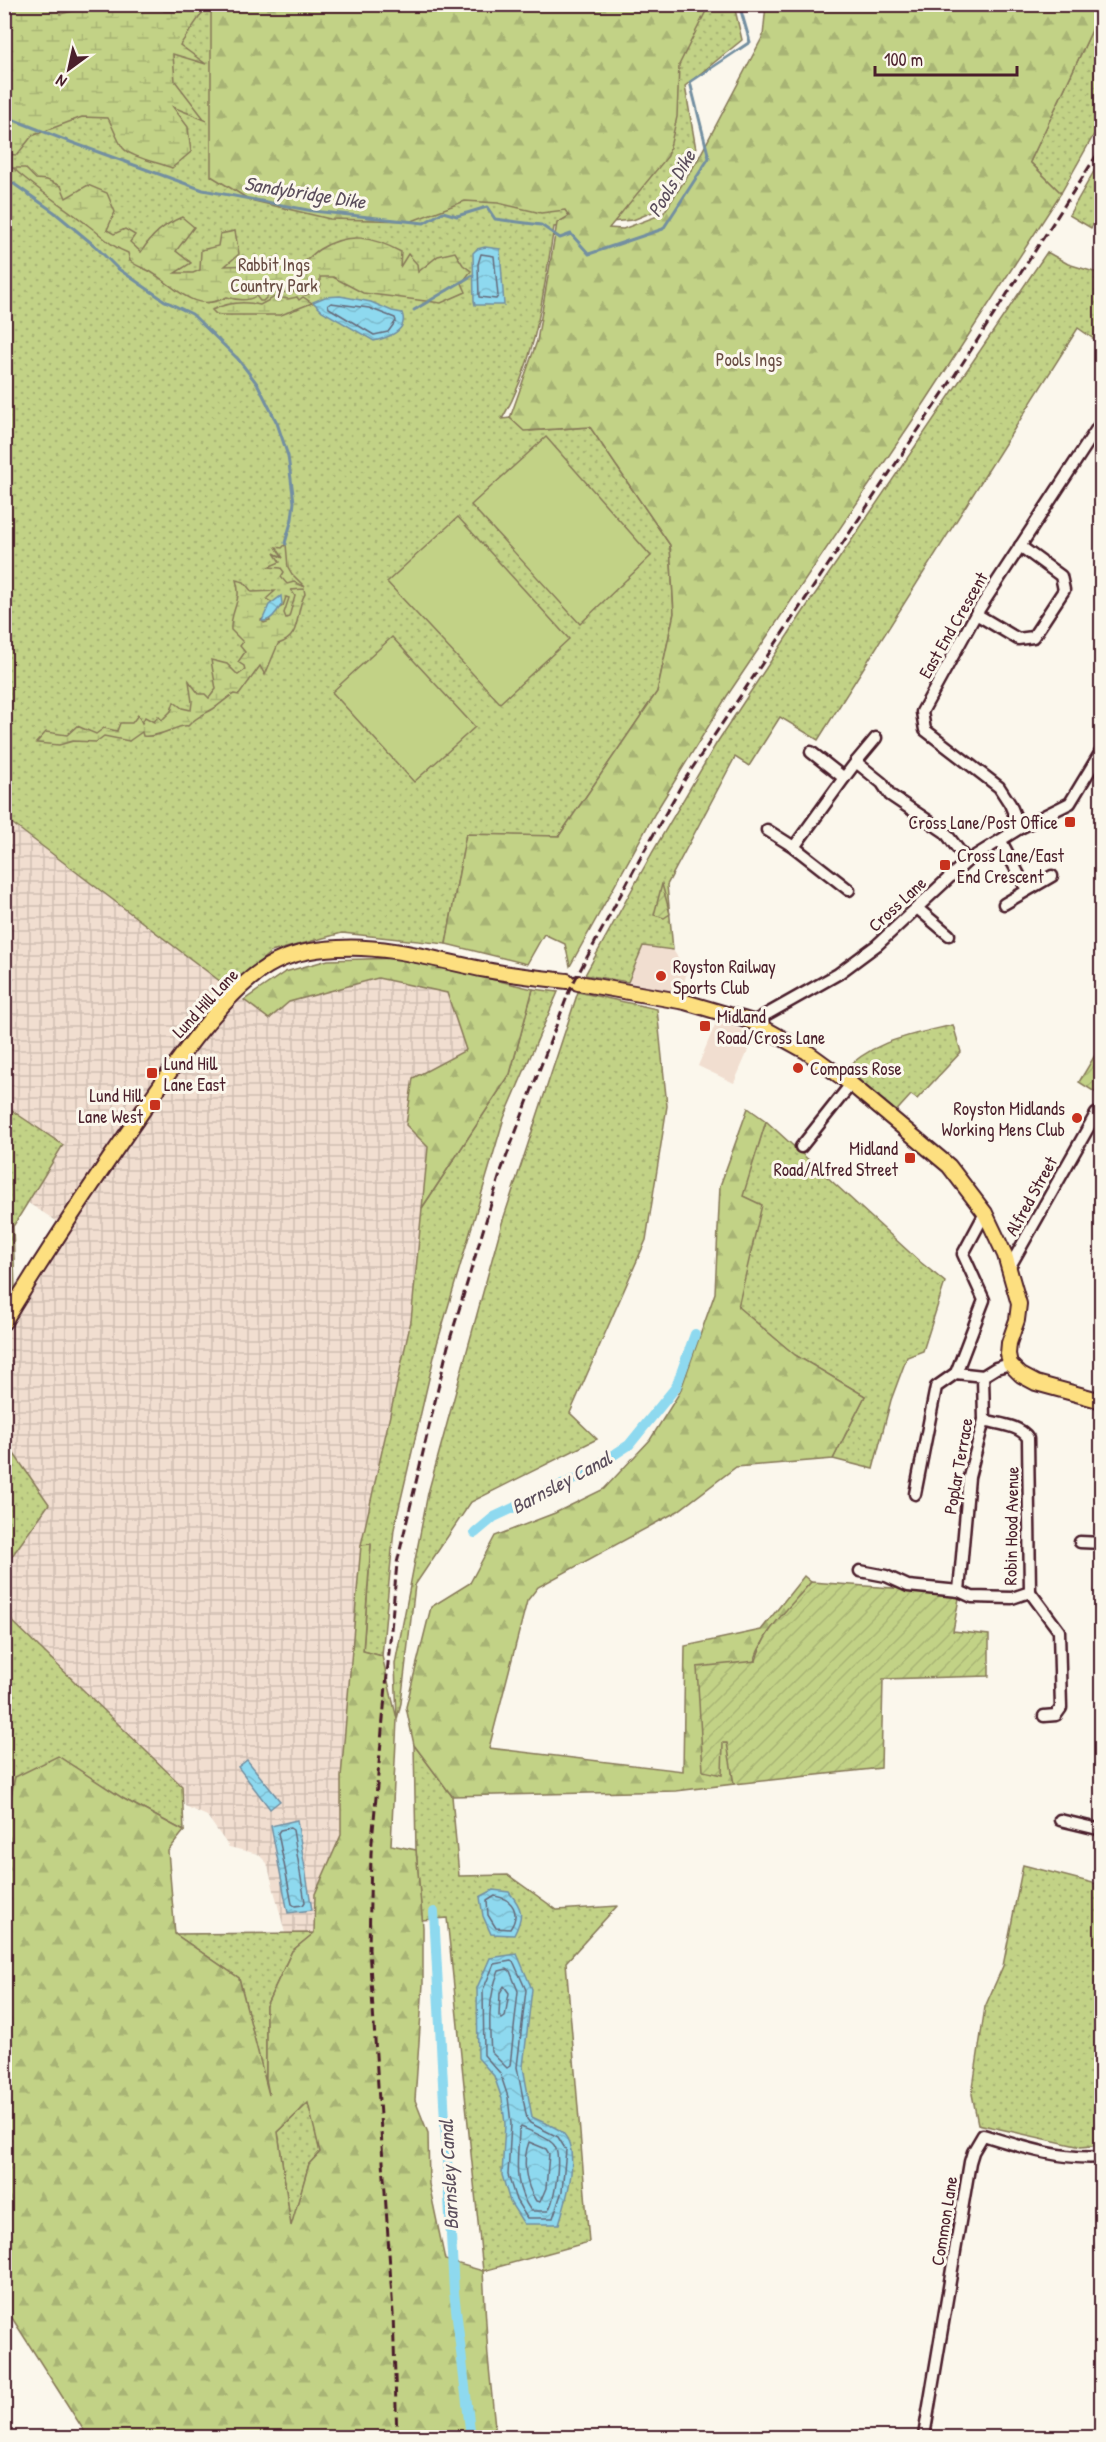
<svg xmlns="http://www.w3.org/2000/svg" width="1106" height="2442" viewBox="0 0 1106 2442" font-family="'Patrick Hand',sans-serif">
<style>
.built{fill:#f1ded0}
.industrial{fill:url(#industrial-grid)}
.grass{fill:url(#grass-dots);stroke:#867858;stroke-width:1.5}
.forest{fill:url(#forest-firs);stroke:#867858;stroke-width:1.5;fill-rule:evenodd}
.wetland{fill:url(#wetland-marsh);stroke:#867858;stroke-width:1.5}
.garden{fill:url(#garden-furrows);stroke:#867858;stroke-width:1.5}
.pitch{fill:#c2d286;stroke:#867858;stroke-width:1.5}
.water{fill:url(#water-waves);stroke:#738fa1;stroke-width:1.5}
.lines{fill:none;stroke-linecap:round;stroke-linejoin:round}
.shore{stroke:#656979;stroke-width:1.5}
.stream{stroke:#738fa1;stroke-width:3}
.canal{stroke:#8ed9ef;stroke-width:10}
.minor-casing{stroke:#4a1f2b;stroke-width:15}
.major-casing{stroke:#4a1f2b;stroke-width:18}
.minor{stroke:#fbf7ec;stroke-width:10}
.major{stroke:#fddf80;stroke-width:14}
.rail{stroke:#4a1f2b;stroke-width:3;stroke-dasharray:9 4.5;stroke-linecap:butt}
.poi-dot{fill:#c8321e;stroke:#fbf7ec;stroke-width:2}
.labels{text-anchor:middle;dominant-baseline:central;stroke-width:6;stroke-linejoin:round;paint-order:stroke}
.park-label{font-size:18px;fill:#684c42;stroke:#fbf7ec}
.street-label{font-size:18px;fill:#4a1f2b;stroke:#fbf7ec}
.poi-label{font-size:18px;fill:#4a1f2b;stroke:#fbf7ec;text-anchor:start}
.water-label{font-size:20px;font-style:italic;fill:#5b4e5c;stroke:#fbf7ec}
</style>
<defs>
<pattern id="industrial-grid" width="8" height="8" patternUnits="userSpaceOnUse" patternTransform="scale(1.5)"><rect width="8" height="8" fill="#f1ded0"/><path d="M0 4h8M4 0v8" fill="none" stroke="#d0beb3"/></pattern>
<pattern id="grass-dots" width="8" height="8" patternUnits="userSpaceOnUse" patternTransform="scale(1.5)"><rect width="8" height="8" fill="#c2d286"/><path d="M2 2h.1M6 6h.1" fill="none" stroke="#a8b474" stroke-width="1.8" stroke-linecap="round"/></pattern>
<pattern id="forest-firs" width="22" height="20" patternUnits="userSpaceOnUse" patternTransform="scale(1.5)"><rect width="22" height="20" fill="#c2d286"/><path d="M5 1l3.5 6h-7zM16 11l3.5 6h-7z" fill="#a8b474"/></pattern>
<pattern id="wetland-marsh" width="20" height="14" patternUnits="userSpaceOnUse" patternTransform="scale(1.5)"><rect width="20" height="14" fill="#c2d286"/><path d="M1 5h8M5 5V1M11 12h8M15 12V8" fill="none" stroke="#a8b474"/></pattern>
<pattern id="garden-furrows" width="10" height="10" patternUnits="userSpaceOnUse" patternTransform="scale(1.5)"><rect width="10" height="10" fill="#c2d286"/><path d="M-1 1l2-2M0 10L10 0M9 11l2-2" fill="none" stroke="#a8b474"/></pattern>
<pattern id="water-waves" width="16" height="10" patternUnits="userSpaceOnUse" patternTransform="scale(1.5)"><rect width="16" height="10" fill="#8ed9ef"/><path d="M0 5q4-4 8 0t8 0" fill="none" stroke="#7cbacd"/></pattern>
</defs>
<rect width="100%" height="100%" fill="#fbf7ec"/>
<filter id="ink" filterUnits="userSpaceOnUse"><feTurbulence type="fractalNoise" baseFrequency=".0167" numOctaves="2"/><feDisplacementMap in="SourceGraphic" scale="12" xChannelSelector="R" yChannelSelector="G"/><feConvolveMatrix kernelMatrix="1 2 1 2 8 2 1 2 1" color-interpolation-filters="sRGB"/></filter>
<g filter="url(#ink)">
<g class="built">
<path d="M643,946l30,4 14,21 -6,24 -53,-13z"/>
<path d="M717,1020l38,15 -21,48 -36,-17z"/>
</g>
<path class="industrial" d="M4,818l265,201 20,-17 89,-24 69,15 20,57 -39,96 -17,175 -50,224 -20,232v58l-26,59 -1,39h-29l-18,-70 -9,-9 -29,-7 -22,-31 -22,-10 -3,-20 -177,-172v-48l44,-62 -44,-63v-104l64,-108 -41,-26 35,-58 -58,-39z"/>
<g class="grass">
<path d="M5,5h729l8,35 -57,46 12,69 -37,54 -27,11 -79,7c-11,67 -17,132 -52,192l8,-1 20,13 60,-4 80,118 4,68 -17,79 -98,144 -93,-1 -20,109 -104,-11 -71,19 -42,36 -224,-170z"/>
<path d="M1101,11v111l-40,71 -31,-31z"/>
<path d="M1101,159v52l-10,17 -22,-13z"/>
<path d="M1047,252l21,12 33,10v70l-23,-16 -260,412 -38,-23 -31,49 -14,-9 -68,128 6,65 -30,-4 -15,36 -43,-7 67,-122 64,-109 91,-138z"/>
<path d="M533,989l25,3 -54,126 -67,226 -43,185 -12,127 -19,-5 8,-106h-10l50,-224 11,-113 88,-134z"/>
<path d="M578,992l79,17 10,97 -21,134 -76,173 27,26 -126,63 -56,83 -14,118 -4,16 -2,-55 33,-171 74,-270z"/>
<path d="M953,1025l8,27 -44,47 -6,-4 -20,22 -51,-42c30,-34 70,-40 113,-50z"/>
<path d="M5,1106l58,39 -49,80 -9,7z"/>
<path d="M766,1121l153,140 26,21 -22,69 -16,6 -16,43 -18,69 -40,-10 32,-63 -70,-41 -58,-48 24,-102 -19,-9z"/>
<path d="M5,1441l44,63 -44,62z"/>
<path d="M5,1614l177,172 2,45 -60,-32 -109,-22 -7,34 -3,-3z"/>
<path d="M414,1745l38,51 7,80 49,-1 49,35 60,-4 -51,56 23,280 -106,29 -36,-353 -25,2 -6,-70z"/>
<path d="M1023,1865l78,20v62l-3,14 4,2 -1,182 -20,2 -103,-23 -6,-30 13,-87 18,-41z"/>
<path d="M314,1933l-22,18 -26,55v79l-27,-107 -64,-44z"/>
<path d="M309,2102l11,50 -11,12 -18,64 -13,-96z"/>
</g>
<g class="forest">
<path d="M211,5h498l-30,60 -2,52 -9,39 -59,72 14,1 40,-15 34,-53 66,-125 3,-31h335v6l-71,151 31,31 -136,209 -198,294 -72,117 -85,153 -5,-22 -21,-10 -17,30 -81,-20 20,-110 93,2 98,-144 17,-79 -4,-68 -80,-118 -66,4 -14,-13 27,-77 20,-118 12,-7 -4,-6 -24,3 -43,-10 -33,-2 -53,20 -82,-2 -80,-19 -39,-24z"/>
<path d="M402,958l131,31 -23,85 -88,134 6,-61 -22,-22 7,-47 53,-28 -19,-57 -69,-15 -89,24 -20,17 -25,-19 41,-28 43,-12z"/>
<path d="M748,1108l18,13 -23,75 19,9 -24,102 57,48 70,41 -32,63 -97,8 -58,44 -140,76 -11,14 -38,147 194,23 2,-125 76,-16 43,-54 7,6 -43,51 -10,18 -35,92h5l6,41 -58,7 -224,5 -38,-51 -8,-38 25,-100 39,-24 25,-47 60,-23 49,-24 46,-49 30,-48 35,-99 5,-107z"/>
<path d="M13,1226l2,65 -10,18v-77z"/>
<path d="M371,1544l-8,107 19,5 15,63 -6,126 25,5 7,77v57l-8,116 13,33 1,51 16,76 38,11 5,86 8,80h-408l-83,-130 -1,-477 11,-53 43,-21 66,43 60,32 -16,20 7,83 64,44 30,117 -3,-16v-73l26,-55 22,-18 1,-39 26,-59v-58l20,-232zM308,2103l12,49 -11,12 -18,62 -13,-94z"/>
</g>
<g class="wetland">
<path d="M12,4l47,1 1,9 29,-7 29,3 11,-6 27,1 8,6 39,1 -23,33 26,19 -33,-10 2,27 30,39 -32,-13 15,20 3,25 -19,16c-12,-5 -42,-11 -49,-20 -6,-8 -10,-21 -15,-30l-26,-1 -50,19 -15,19 -12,-1v-147z"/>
<path d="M13,168h12l11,11 11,1 14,6 5,12 22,-13 19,8 8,19 -8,18 7,4 11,-5 10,6 -5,7 11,10c11,-17 22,-27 41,-35l12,10 -18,24 15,12 -16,10h18l7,-3 1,-20 17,-4 2,-12 15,-3 4,23 -14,12 30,-1 20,-7 4,8 10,-2 1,9c12,-6 19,-17 30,-24 29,-18 53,-12 81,3l-1,15 8,-13 9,10 1,8 20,-16 17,-4 8,13 8,6 -9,12 4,9 -25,11 -78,-10 -30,-16h-13v13l-14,5 -11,-3 -24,1 -8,8h-3l-4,-5c-9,6 -20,4 -29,1 -33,17 -50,-9 -76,-25 -7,-4 -15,-6 -21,-11l-2,-8c-19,-8 -23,-15 -39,-27 -25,-20 -52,-36 -76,-58z"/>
<path d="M275,297l13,2 9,-2 2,3 4,-3 9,6 -31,12h-60l-5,-1 -4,-4c15,-7 32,-9 48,-5z"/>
<path d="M286,544l2,23 4,7 13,13 -11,-5 -7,2 -6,-7 3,-5 -3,-4 -13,-1 12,-5 -6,-9 9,5 -7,-11 6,1z"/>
<path d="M236,580l8,2 8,10 23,-1 -9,8 7,4 -6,13 -6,4 3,3 6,-2 -2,-7 15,-8 3,-9 3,1 -5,15 2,5 3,-1 6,-21 -4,-6 13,-1 1,5c-11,18 -2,43 -27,50l-13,31 -5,-9 -21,29 -5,-1c-8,4 -13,10 -21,15 -10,6 -17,8 -25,17 -10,-2 -27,12 -45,10l-1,-4 -13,9 -25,-5 -8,6 -23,-1 -14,4 -23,-2 10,-11 21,3 10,-9 19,8 8,-6 13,3 3,-8h12l6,-8 4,8 3,-6 9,5 4,-6 4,4 9,-9 3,-9 8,6 9,2 1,-8 -3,-21 10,13h6l4,4 7,-9 -5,-29 16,4 11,11 7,-5 -1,-4 -6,-4 7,-10 -5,-6 3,-4 -12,-12c-1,-20 12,-29 5,-50z"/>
</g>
<g class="garden">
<path d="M662,884l8,30 -6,4 -10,-3z"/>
<path d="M1101,1045v51l-22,-14z"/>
<path d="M811,1582l149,11 -7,38 36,4v41l-106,3 -2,89 -147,16 -7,-41h-4l-1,32 -19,-4 -6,-104 59,-6c7,-31 35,-55 55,-79z"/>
</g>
<g class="pitch">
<path d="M546,437l105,119 -71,68 -109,-119z"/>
<path d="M458,517l111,122 -69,64 -113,-121z"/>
<path d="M392,637l83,90 -61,55 -82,-90z"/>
</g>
<g class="water">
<path d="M485,247l15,2 4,56h-29l-1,-4 -1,-48 4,-4z"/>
<path d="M340,296l31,6 21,9 10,2c7,18 -15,25 -28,28l-52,-30 -9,-9 12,-5z"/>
<path d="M281,596l1,8c-5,7 -11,18 -20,17l7,-16z"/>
<path d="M247,1760l33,41 -10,8 -32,-42z"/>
<path d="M297,1820l15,90 -24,3 -17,-87z"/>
<path d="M493,1890l16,2c14,17 15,23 5,43l-23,-1 -8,-18 -3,-19z"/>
<path d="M517,1954l15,35 -9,78 9,50c9,5 23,9 30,15 20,19 4,69 -3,92h-35l-14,-22 -8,-27 3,-51 -3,-25 -8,-23 -16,-18 -1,-70 13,-30z"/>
</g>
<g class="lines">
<g class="shore">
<path d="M481,254l13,2 4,40 -2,3 -17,-2 -1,-33z"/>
<path d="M331,303l38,5 26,10 1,3 -8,11 -14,3 -45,-27 -1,-3z"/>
<path d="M290,1828l3,2 12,72 -2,3 -8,1 -3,-2 -14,-71 2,-3z"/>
<path d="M495,1896c18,3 26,17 15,33l-14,-1 -8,-13 -1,-14z"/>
<path d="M511,1961l3,2 12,27 -9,77 10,52 3,4 28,14 8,13 -4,41 -9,27h-26l-11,-18 -8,-25 3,-51 -3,-27 -8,-24 -16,-18 -1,-65 11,-26z"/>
<path d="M507,1969l3,2 8,20 -8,75 -3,2 -16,-16c-2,-27 -3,-56 8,-81z"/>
<path d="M504,1986l5,7 -4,24 -3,2 -3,-3 1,-23z"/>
<path d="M521,2127c9,4 27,10 33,18 8,11 1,55 -6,66h-17c-19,-27 -13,-50 -12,-81z"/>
<path d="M529,2142l17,7 3,5 -3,34 -6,14 -4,-1c-11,-17 -14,-40 -7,-59z"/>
</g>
<g class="stream">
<path d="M4,116l61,24 138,50 110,21 111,12 19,-11 14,4 30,-9 8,12 46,6 19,13 11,-4 18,20 74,-25 46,-71 -19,-76 60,-40 -11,-38"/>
<path d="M4,177l50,35 41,34 22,22 48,33 27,13 46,45 20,26 19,38 11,33 6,46 -2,17 -7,24 1,1"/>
<path d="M414,310l59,-35"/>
</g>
<g class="canal">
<path d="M475,1533l19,-16 87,-41 48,-31 47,-58 19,-53"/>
<path d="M434,1912l20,380 17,146"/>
</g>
<g class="minor-casing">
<g id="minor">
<path d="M976,614l42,25 15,-2 31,-47 -3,-14 -41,-30"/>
<path d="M811,752l33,26 12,-16 26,21 8,12 55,37 22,29"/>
<path d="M856,762l20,-24"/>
<path d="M1020,828l-10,-24 -11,-17 -74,-57 -3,-18 54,-98 126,-193"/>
<path d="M767,830l27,17 55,43"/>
<path d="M1001,841l26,49"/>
<path d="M794,847l50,-69"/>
<path d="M1004,904l48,-28"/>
<path d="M917,908l32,27"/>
<path d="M753,1022l85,-48 39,-29 90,-84 53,-33 50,-25 32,-53"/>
<path d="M801,1147l50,-63"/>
<path d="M1009,1268l87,-154 6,3"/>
<path d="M956,1373l28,-73 -21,-46 22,-41"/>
<path d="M915,1494l21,-107 20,-14 27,3"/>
<path d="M1080,1542l22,1"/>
<path d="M860,1571l26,5 22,10 51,5 13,6 40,1 18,-6 -2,-154c-8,-13 -30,-14 -44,-18"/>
<path d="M959,1591l10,-114 15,-57 -1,-44 13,-8 14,-4"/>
<path d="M1030,1592l29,39 2,77 -5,7 -12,1"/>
<path d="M1060,1820l42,10"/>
<path d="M924,2436l46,-274 3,-10 10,-17c39,12 77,25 119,22"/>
</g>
</g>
<g class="major-casing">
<g id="major">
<path d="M578,983l107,19 68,20 54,30 44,32 98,82 36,47 20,42 14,49 -2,16 -8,23 -1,11 2,10 11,11 15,8 66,18"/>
<path d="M4,1322c44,-73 91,-143 140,-213 30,-44 79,-116 124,-143 20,-12 47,-17 70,-18 51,-3 98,12 148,22 26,5 54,8 81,11"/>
</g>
</g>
<use href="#minor" class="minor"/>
<use href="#major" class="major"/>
<path class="rail" d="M397,2438l-4,-125 -24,-364 2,-96 26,-290 51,-217 53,-175 69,-182 72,-134 43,-76 266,-398 151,-234"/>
</g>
</g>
<g class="poi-dot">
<rect x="1064" y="816" width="12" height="12" rx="3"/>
<rect x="939" y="859" width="12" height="12" rx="3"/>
<circle cx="661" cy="976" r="6"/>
<rect x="699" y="1020" width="12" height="12" rx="3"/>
<circle cx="798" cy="1068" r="6"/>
<rect x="146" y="1067" width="12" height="12" rx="3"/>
<rect x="149" y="1099" width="12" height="12" rx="3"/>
<circle cx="1077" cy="1118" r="6"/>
<rect x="904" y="1152" width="12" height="12" rx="3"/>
</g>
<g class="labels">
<g class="park-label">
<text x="274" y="264">Rabbit Ings<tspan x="274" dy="21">Country Park</tspan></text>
<text x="749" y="359">Pools Ings</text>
</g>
<g class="street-label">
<text transform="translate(953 625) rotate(-60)">East End Crescent</text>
<text transform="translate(897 904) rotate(-43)">Cross Lane</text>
<text transform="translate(205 1003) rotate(-47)">Lund Hill Lane</text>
<text transform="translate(1031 1196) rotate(-61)">Alfred Street</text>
<text transform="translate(958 1466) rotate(-80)">Poplar Terrace</text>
<text transform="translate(1011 1526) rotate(-89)">Robin Hood Avenue</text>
<text transform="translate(944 2221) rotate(-81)">Common Lane</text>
</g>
<g class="poi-label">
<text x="1058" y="822" text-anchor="end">Cross Lane/Post Office</text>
<text x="957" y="855">Cross Lane/East<tspan x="957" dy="21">End Crescent</tspan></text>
<text x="673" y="966">Royston Railway<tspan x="673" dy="21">Sports Club</tspan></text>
<text x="717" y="1016">Midland<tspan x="717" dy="21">Road/Cross Lane</tspan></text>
<text x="164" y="1063">Lund Hill<tspan x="164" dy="21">Lane East</tspan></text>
<text x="810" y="1068">Compass Rose</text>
<text x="143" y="1095" text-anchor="end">Lund Hill<tspan x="143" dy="21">Lane West</tspan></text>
<text x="1065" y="1108" text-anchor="end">Royston Midlands<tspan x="1065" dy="21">Working Mens Club</tspan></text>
<text x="898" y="1148" text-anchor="end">Midland<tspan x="898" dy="21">Road/Alfred Street</tspan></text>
</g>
<g class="water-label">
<text transform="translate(671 183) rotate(-59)">Pools Dike</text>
<text transform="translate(305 192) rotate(9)">Sandybridge Dike</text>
<text transform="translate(561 1482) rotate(-28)">Barnsley Canal</text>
<text transform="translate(448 2175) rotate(-93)">Barnsley Canal</text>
</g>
</g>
<rect width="1106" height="2442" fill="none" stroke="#fbf7ec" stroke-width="24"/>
<rect x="12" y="12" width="1082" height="2418" fill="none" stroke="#4a1f2b" stroke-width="2" filter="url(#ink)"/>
<g transform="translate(69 69) rotate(213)" stroke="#fbf7ec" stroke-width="4.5" paint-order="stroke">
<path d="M0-4.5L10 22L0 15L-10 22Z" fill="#4a1f2b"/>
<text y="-9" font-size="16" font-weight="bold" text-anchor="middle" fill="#4a1f2b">N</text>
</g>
<path d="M875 66v9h142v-9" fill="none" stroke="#4a1f2b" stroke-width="3"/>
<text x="884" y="66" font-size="18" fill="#4a1f2b" stroke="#fbf7ec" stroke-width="4.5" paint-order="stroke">100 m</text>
</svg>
